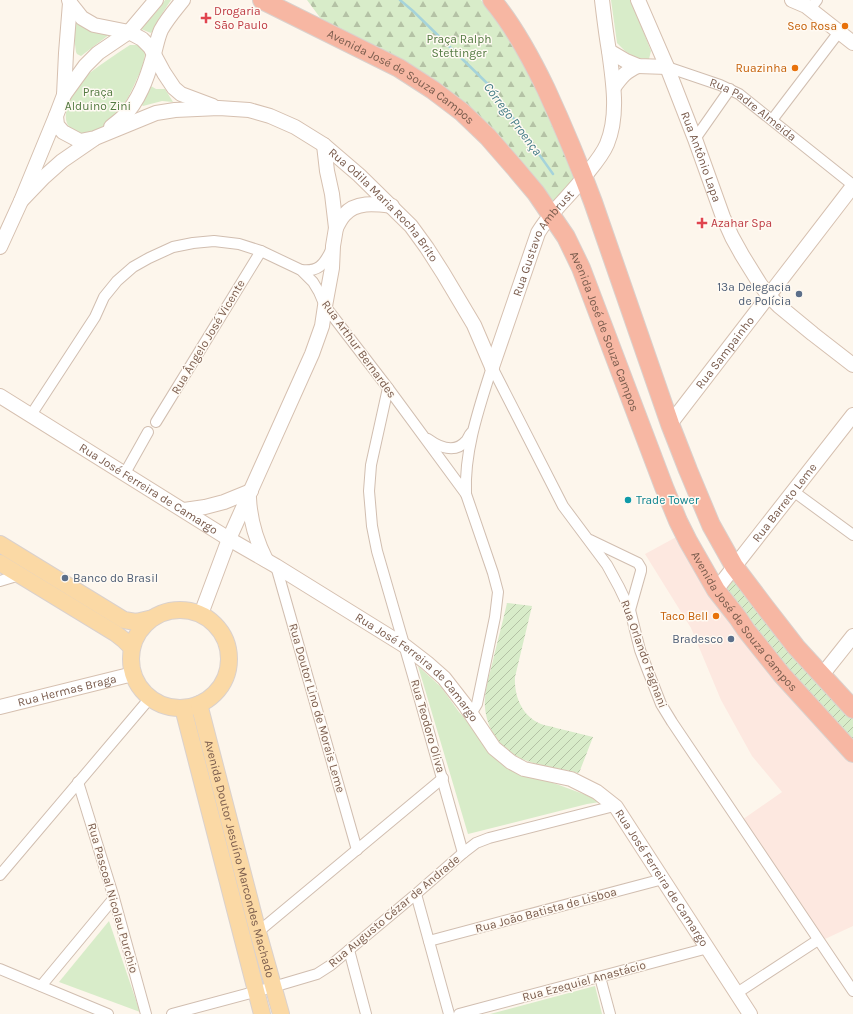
<svg xmlns="http://www.w3.org/2000/svg" width="853" height="1014" viewBox="0 0 853 1014" font-family="Karla,sans-serif">
<style>
.commercial{fill:#fde8e0}
.forest{fill:url(#forest-firs)}
.park{fill:#d8ecc9}
.garden{fill:url(#garden-furrows)}
.lines{fill:none;stroke-linecap:round;stroke-linejoin:round}
.stream{stroke:#a5d3da;stroke-width:2.5}
.street-casing{stroke:#d1beb0;stroke-width:12}
.secondary-casing{stroke:#d6c0b0;stroke-width:16}
.primary-casing{stroke:#dad1cd;stroke-width:18}
.highway-casing{stroke:#dad1cd;stroke-width:20}
.street{stroke:#fff;stroke-width:10}
.secondary{stroke:#fff;stroke-width:14}
.primary{stroke:#fbd9a5;stroke-width:16}
.highway{stroke:#f7b7a3;stroke-width:18}
.health-dot{fill:#e0444e;stroke:#fffaf3;stroke-width:1.5}
.food-dot{fill:#e8710a;stroke:#fffaf3;stroke-width:1.5}
.service-dot{fill:#5c6f8a;stroke:#fffaf3;stroke-width:1.5}
.culture-dot{fill:#0f9aa8;stroke:#fffaf3;stroke-width:1.5}
.labels{text-anchor:middle;dominant-baseline:central;stroke-width:3;stroke-linejoin:round;paint-order:stroke}
.health-label{font-size:12px;fill:#be3a42;stroke:#fffaf3;text-anchor:start}
.food-label{font-size:12px;fill:#c56008;stroke:#fffaf3;text-anchor:end}
.park-label{font-size:12px;fill:#537a41;stroke:#fffaf3}
.street-label{font-size:12px;fill:#7a5c4d;stroke:#fffaf3}
.service-label{font-size:12px;fill:#4e5e75;stroke:#fffaf3;text-anchor:end}
.culture-label{font-size:12px;fill:#0d838f;stroke:#fffaf3;text-anchor:start}
.water-label{font-size:13px;font-style:italic;fill:#437c86;stroke:#fffaf3}
</style>
<defs>
<pattern id="forest-firs" width="22" height="20" patternUnits="userSpaceOnUse"><rect width="22" height="20" fill="#d8ecc9"/><path d="M5 1l3.5 6h-7zM16 11l3.5 6h-7z" fill="#b4c2a5"/></pattern>
<pattern id="garden-furrows" width="10" height="10" patternUnits="userSpaceOnUse"><rect width="10" height="10" fill="#d8ecc9"/><path d="M-1 1l2-2M0 10L10 0M9 11l2-2" fill="none" stroke="#b4c2a5"/></pattern>
</defs>
<rect width="100%" height="100%" fill="#fdf6ec"/>
<path class="commercial" d="M680,535l98,143 75,85v163l-28,13 -86,-117 43,-30 -30,-36 -31,-56 -30,-72 -46,-74z"/>
<path class="forest" d="M307,0h174l37,50 61,129 -27,26 -70,-86 -73,-52 -82,-40z"/>
<g class="park">
<path d="M165,0h6l-15,23 -1,5 -4,5 -10,-4 17,-19z"/>
<path d="M611,0h20l20,51 -2,8 -13,-1 -11,-7 -8,-8z"/>
<path d="M76,21l4,3 30,10 -29,22 -4,-2 -1,-2 -3,-23z"/>
<path d="M130,45h9l6,7c0,4 -1,9 -2,12 -1,6 -5,12 -7,17 -9,20 -20,42 -43,50 -5,2 -12,4 -17,1 -23,-11 -1,-45 11,-57 4,-3 8,-6 12,-9 10,-7 20,-14 31,-21z"/>
<path d="M149,85l7,4h9l8,13 -11,-1 -19,5 -3,-3z"/>
<path d="M418,666l23,21 18,25 21,24 16,23 15,10 48,16 27,10 14,7 -13,2 -119,30z"/>
<path d="M109,921l31,91 -81,-30z"/>
<path d="M595,986l7,28h-112z"/>
</g>
<g class="garden">
<path d="M734,573l119,141v33l-133,-157z"/>
<path d="M507,603l25,3 -17,71c-1,19 7,39 26,47 5,2 10,2 15,4 13,3 25,6 37,9l-14,36c-18,-4 -44,-8 -59,-15 -23,-11 -37,-35 -35,-60 1,-14 6,-28 9,-42 4,-17 9,-35 13,-53z"/>
</g>
<g class="lines">
<path class="stream" d="M400,0l13,11 79,77 61,86"/>
<g class="street-casing">
<g id="street">
<path d="M810,9l7,-9"/>
<path id="s1" d="M667,67l53,18 19,9 114,91"/>
<path d="M772,120l67,-88"/>
<path d="M695,139l35,-50"/>
<path d="M301,270c17,2 23,-5 30,-20"/>
<path d="M492,367l71,139 44,59 12,22 11,23 10,40 8,21 13,33 11,18 181,269"/>
<path d="M388,388l-17,77 -2,26 3,35 5,25 39,135 47,167"/>
<path d="M31,415l64,-98 9,-20 13,-16 16,-14 16,-9 24,-11 20,-4 21,-2 25,3 22,7 40,19 12,12 6,10 6,14 63,82 78,106 27,79 5,19 -3,25 -18,87 -6,10"/>
<path d="M156,422l105,-171"/>
<path d="M428,439c11,8 27,15 38,2 2,-2 3,-6 5,-8"/>
<path d="M125,473l23,-41"/>
<path d="M793,491l60,44"/>
<path d="M466,494c-2,-43 13,-86 26,-127"/>
<path d="M590,540l48,23 3,5v3l-11,39"/>
<path d="M276,566l81,284"/>
<path d="M0,581l20,-6"/>
<path d="M78,782l36,116 32,116"/>
<path d="M0,875l150,-177"/>
<path d="M416,894l33,120"/>
<path d="M258,932l185,-154"/>
<path d="M429,941l234,-62"/>
<path d="M349,950l17,64"/>
<path d="M0,969l108,45"/>
<path d="M600,977l10,37"/>
<path d="M41,986l73,-88"/>
<path d="M737,993l81,-53"/>
<path d="M172,1014l101,-27 44,-13 14,-9 85,-71 47,-41 13,-10 13,-5 125,-32"/>
<path d="M459,1014l249,-66"/>
</g>
</g>
<g class="secondary-casing">
<g id="secondary">
<path id="s2" d="M156,0l-27,32 -31,21 -13,13 -21,29 -8,21 1,9 6,7 17,9 15,-3 61,-25 19,-3 44,-2 30,2 21,6 25,11 29,18 35,30 52,51 16,22 16,25 31,52 18,42"/>
<path id="s3" d="M638,0l29,67 28,72 28,78 9,20 10,18 18,29 9,12 10,10 34,28 40,31"/>
<path d="M792,0l14,6 47,37"/>
<path d="M70,3l12,15 12,7 35,7 13,7 8,8 14,26 10,15 7,6 32,12"/>
<path d="M609,51l17,10 12,5 29,1"/>
<path d="M614,87c8,-11 11,-15 24,-21"/>
<path d="M64,95l2,-42 4,-50 -1,-3"/>
<path d="M111,127c3,-3 8,-6 12,-10 16,-16 24,-39 30,-60 3,-9 4,-18 8,-27 6,-11 14,-20 22,-30"/>
<path d="M21,201l23,-24 18,-16 32,-22"/>
<path d="M336,228c2,-4 5,-10 8,-13 12,-14 32,-11 48,-9"/>
<path d="M0,247l21,-46 35,-85"/>
<path id="s4" d="M492,367l46,-134c12,-21 32,-37 46,-56 8,-10 18,-21 23,-33 12,-29 6,-63 2,-93 -3,-17 -5,-34 -7,-51"/>
<path id="s5" d="M0,396l229,143 47,27 129,80 22,17 17,15 21,27 29,43 17,14 13,7 47,10 26,13 19,15 134,207"/>
<path id="s6" d="M670,424l183,-238"/>
<path d="M249,498c1,22 7,42 17,62"/>
<path d="M184,510l21,-3 19,-5 27,-11"/>
<path id="s7" d="M716,590l137,-175"/>
<path d="M201,614l28,-75 83,-185 10,-28 3,-20 7,-38 1,-22 3,-18 -4,-34 -5,-23 -3,-26"/>
<path d="M822,675l31,-39"/>
<path id="s8" d="M0,707l133,-33"/>
</g>
</g>
<g class="primary-casing">
<g id="primary">
<path d="M0,544l124,76 12,2 17,-4"/>
<path d="M0,563l115,70 9,7 8,8"/>
<circle cx="180" cy="659" r="49"/>
<path id="s9" d="M199,704l59,228 23,82"/>
<path d="M183,708l79,306"/>
</g>
</g>
<g class="highway-casing">
<g id="highway">
<path id="s10" d="M262,0l137,68 34,22 29,22 26,25 27,31 21,25 30,44 15,31 83,219 14,34 10,20 28,49 22,28 8,12 36,45 71,78"/>
<path d="M492,0c22,26 39,58 54,89 17,37 33,75 47,113l77,222 18,46 23,55 23,41 31,41 31,40 57,62"/>
</g>
</g>
<use href="#street" class="street"/>
<use href="#secondary" class="secondary"/>
<use href="#primary" class="primary"/>
<use href="#highway" class="highway"/>
</g>
<g class="health-dot">
<path d="M204 12h4v4h4v4h-4v4h-4v-4h-4v-4h4z"/>
<path d="M700 217h4v4h4v4h-4v4h-4v-4h-4v-4h4z"/>
</g>
<g class="food-dot">
<circle cx="845" cy="26" r="4"/>
<circle cx="795" cy="68" r="4"/>
<circle cx="716" cy="616" r="4"/>
</g>
<g class="service-dot">
<circle cx="799" cy="294" r="4"/>
<circle cx="65" cy="578" r="4"/>
<circle cx="731" cy="639" r="4"/>
</g>
<circle class="culture-dot" cx="628" cy="500" r="4"/>
<g class="labels">
<g class="health-label">
<text x="214" y="11">Drogaria<tspan x="214" dy="14">São Paulo</tspan></text>
<text x="711" y="223">Azahar Spa</text>
</g>
<g class="food-label">
<text x="837" y="26">Seo Rosa</text>
<text x="787" y="68">Ruazinha</text>
<text x="708" y="616">Taco Bell</text>
</g>
<g class="park-label">
<text x="459" y="39">Praça Ralph<tspan x="459" dy="14">Stettinger</tspan></text>
<text x="98" y="92">Praça<tspan x="98" dy="14">Alduino Zini</tspan></text>
</g>
<g class="street-label">
<text stroke="none"><textPath href="#s10" startOffset="159">Avenida José de Souza Campos</textPath></text>
<text stroke="none"><textPath href="#s1" startOffset="97">Rua Padre Almeida</textPath></text>
<text stroke="none"><textPath href="#s3" startOffset="169">Rua Antônio Lapa</textPath></text>
<text stroke="none"><textPath href="#s2" startOffset="536">Rua Odila Maria Rocha Brito</textPath></text>
<text stroke="none"><textPath href="#s4" startOffset="135">Rua Gustavo Ambrust</textPath></text>
<text stroke="none"><textPath href="#s10" startOffset="495">Avenida José de Souza Campos</textPath></text>
<text transform="translate(208 337) rotate(-59)">Rua Ângelo José Vicente</text>
<text transform="translate(359 349) rotate(54)">Rua Arthur Bernardes</text>
<text stroke="none"><textPath href="#s6" startOffset="90">Rua Sampainho</textPath></text>
<text stroke="none"><textPath href="#s5" startOffset="175">Rua José Ferreira de Camargo</textPath></text>
<text stroke="none"><textPath href="#s7" startOffset="111">Rua Barreto Leme</textPath></text>
<text stroke="none"><textPath href="#s10" startOffset="819">Avenida José de Souza Campos</textPath></text>
<text transform="translate(644 654) rotate(70)">Rua Orlando Fagnani</text>
<text stroke="none"><textPath href="#s5" startOffset="499">Rua José Ferreira de Camargo</textPath></text>
<text stroke="none"><textPath href="#s8" startOffset="69">Rua Hermas Braga</textPath></text>
<text transform="translate(317 708) rotate(74)">Rua Doutor Lino de Morais Leme</text>
<text transform="translate(428 726) rotate(74)">Rua Teodoro Oliva</text>
<text stroke="none"><textPath href="#s9" startOffset="160">Avenida Doutor Jesuíno Marcondes Machado</textPath></text>
<text stroke="none"><textPath href="#s5" startOffset="835">Rua José Ferreira de Camargo</textPath></text>
<text transform="translate(113 898) rotate(74)">Rua Pascoal Nicolau Purchio</text>
<text transform="translate(546 910) rotate(-15)">Rua João Batista de Lisboa</text>
<text transform="translate(394 911) rotate(-40)">Rua Augusto Cézar de Andrade</text>
<text transform="translate(584 981) rotate(-15)">Rua Ezequiel Anastácio</text>
</g>
<g class="service-label">
<text x="791" y="287">13ª Delegacia<tspan x="791" dy="14">de Polícia</tspan></text>
<text x="73" y="578" text-anchor="start">Banco do Brasil</text>
<text x="723" y="639">Bradesco</text>
</g>
<g class="culture-label">
<text x="636" y="500">Trade Tower</text>
</g>
<g class="water-label">
<text transform="translate(513 119) rotate(53)">Córrego Proença</text>
</g>
</g>
</svg>
